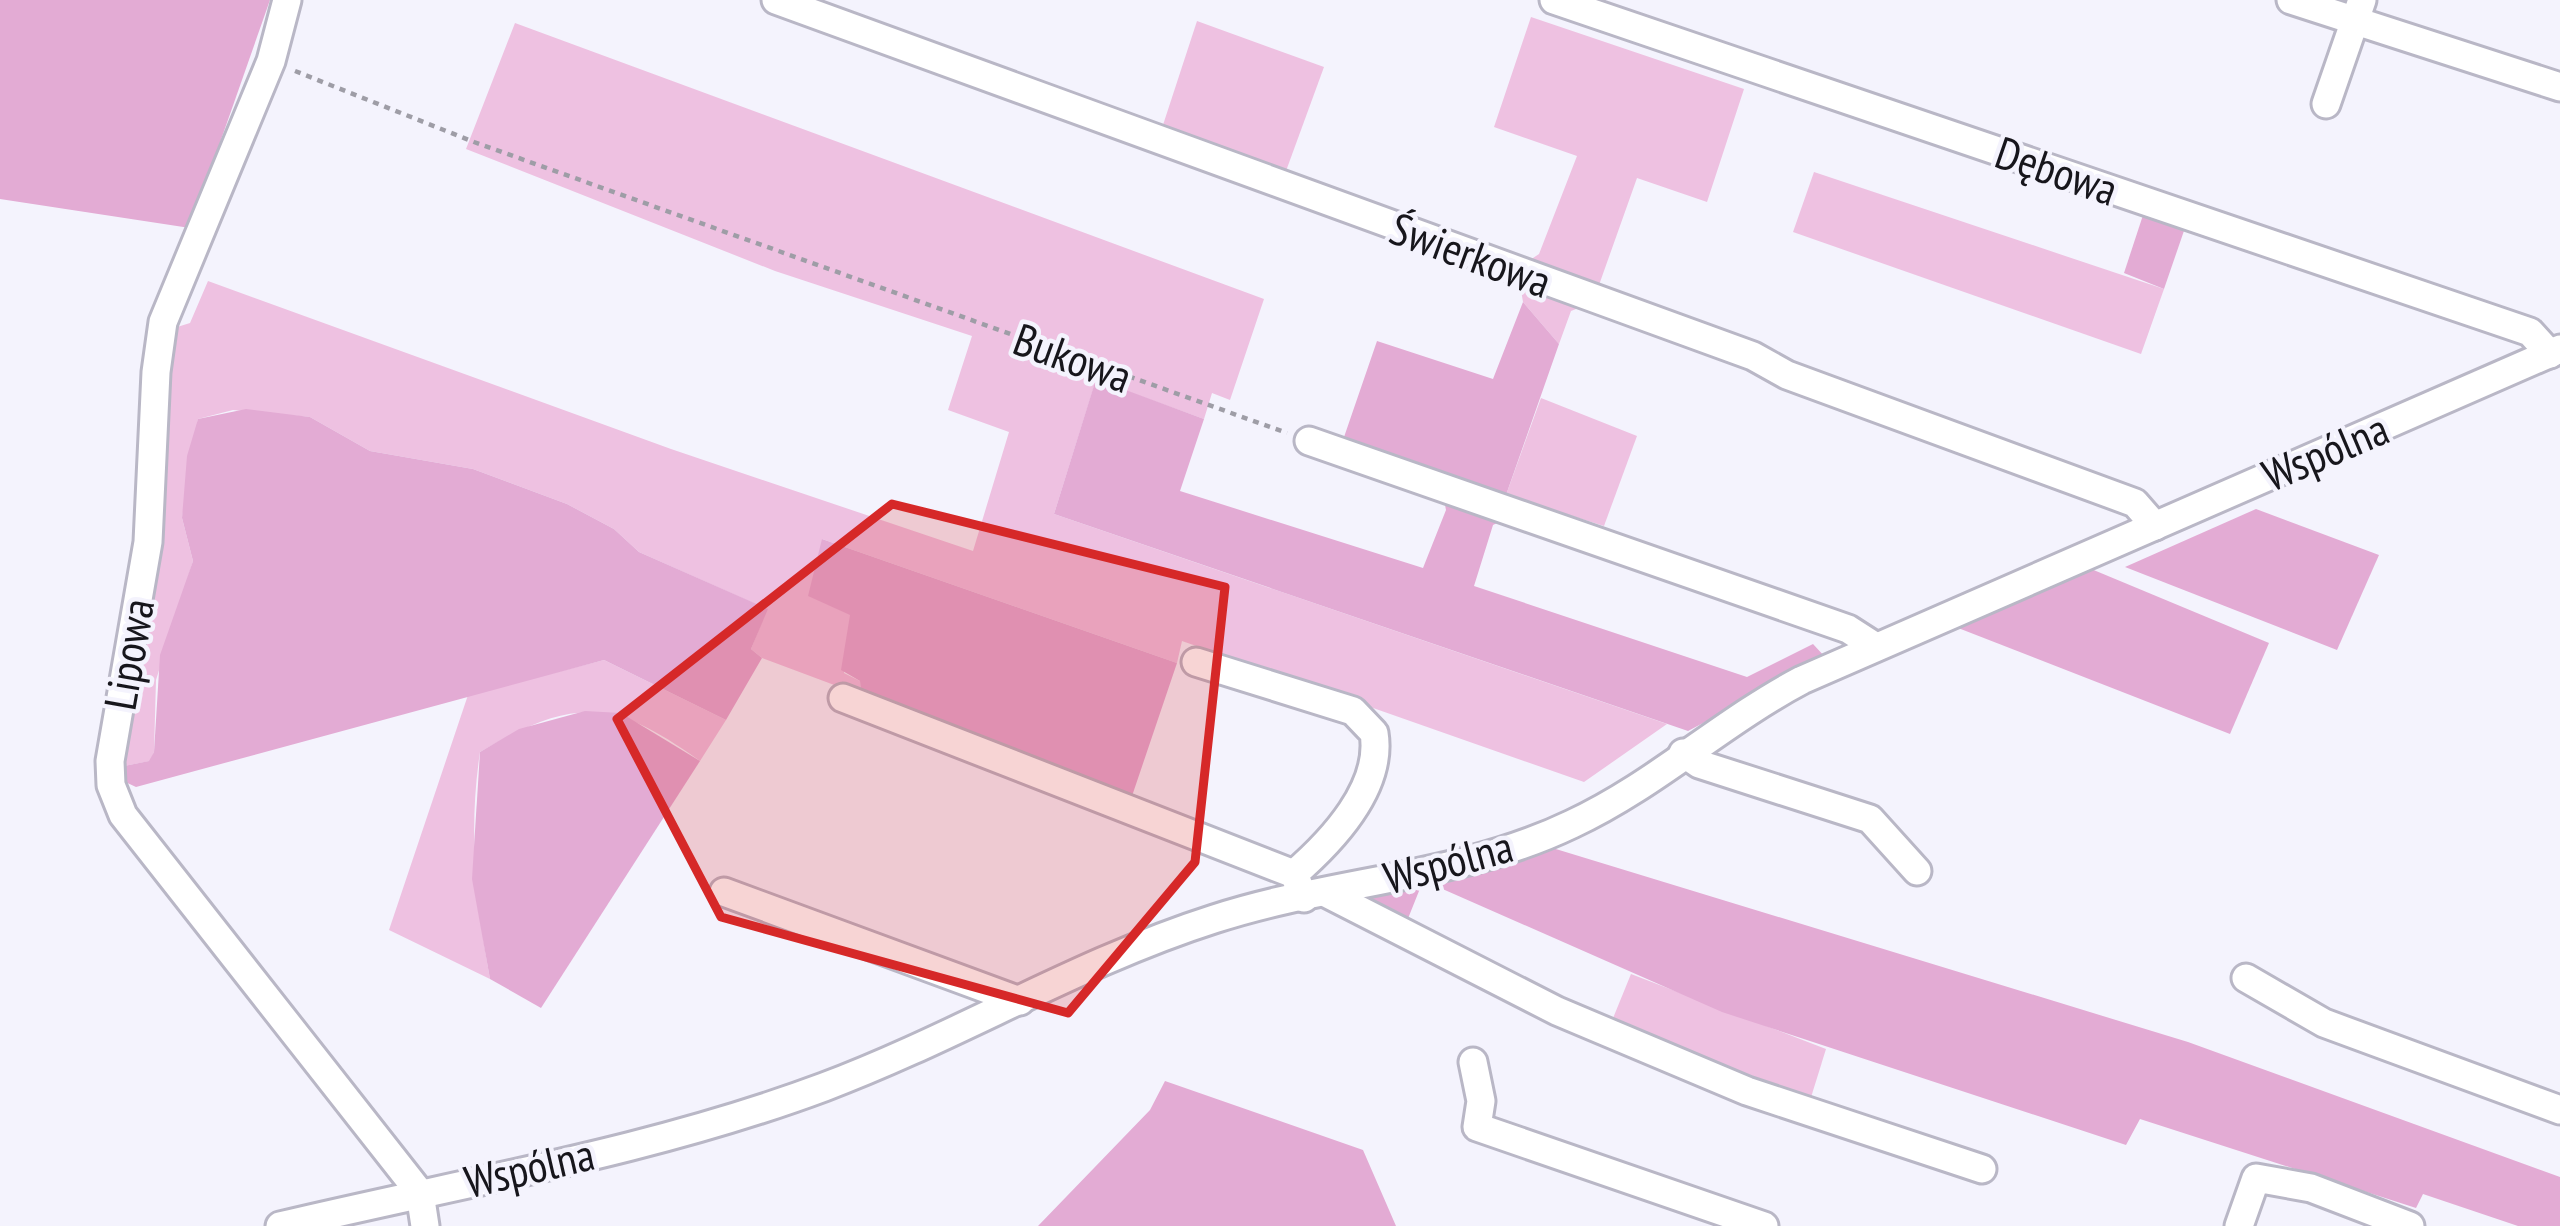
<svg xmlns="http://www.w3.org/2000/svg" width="2560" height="1226" viewBox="0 0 2560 1226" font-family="'PT Sans Narrow',sans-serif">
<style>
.green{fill:#eec1e1}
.forest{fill:#e3abd4}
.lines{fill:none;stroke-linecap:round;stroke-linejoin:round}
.minor-casing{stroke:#b9b7c6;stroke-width:33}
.path{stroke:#9e9da6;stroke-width:4.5;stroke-dasharray:6 6;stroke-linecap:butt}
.minor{stroke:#fff;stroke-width:27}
.marked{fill:#d62828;fill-opacity:0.2;stroke:#d62828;stroke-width:9;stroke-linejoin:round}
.labels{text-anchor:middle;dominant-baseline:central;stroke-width:9;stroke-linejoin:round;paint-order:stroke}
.street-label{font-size:45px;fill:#17161c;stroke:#f4f3fd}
</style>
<rect width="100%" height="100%" fill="#f4f3fd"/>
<g class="green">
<path d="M1531,17l213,72 -37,113 -70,-24 -38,107 -69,-25 9,-6 38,-98 -83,-29z"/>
<path d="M1197,21l127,46 -38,104 -124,-43z"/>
<path d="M515,23l749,276 -34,101 -18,-7 -8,26 -108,-39 -42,134 613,210 -83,58 -402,-141 -5,22 -355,-124 29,76 -7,58 16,8 1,14 -99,-37 -11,-9 16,-40 -128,-57 -25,-23 -47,-25 -94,-35 -103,-18 -60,-34 -77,-7 -35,9 -16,99 11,43 -37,119 -2,72 -4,9 -26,5 39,-234 1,-147 10,-57 16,-5 18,-42 463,168 302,102 36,-119 -61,-22 24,-74 -197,-65 -309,-122z"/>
<path d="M1814,172l350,117 -23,65 -348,-122z"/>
<path d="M1520,284l61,23 -10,4 -12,33 -36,-42z"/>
<path d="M1541,398l96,38 -33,90 -98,-31z"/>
<path d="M604,660l122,60 -26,41c-87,-63 -126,-64 -220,-9 -12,80 -4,148 10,227l-101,-49 79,-235z"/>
<path d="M1631,974l195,75 -18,58 -199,-79z"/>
</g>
<g class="forest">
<path d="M0,0h270l-80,228 -190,-29z"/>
<path d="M2145,209l42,13 -23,67 -40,-16z"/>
<path d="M1523,302l36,42 -53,151 -163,-55 34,-99 116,38z"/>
<path d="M1096,379l108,40 -24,72 243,77 23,-58 -2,-10 59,20 -10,5 -19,61 273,91 66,-33 13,14 -138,73 -634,-217z"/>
<path d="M246,409l64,8 60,34 103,18 94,35 47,25 25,23 129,57 -17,40 11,9 -36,62 -122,-60 -468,127 -15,-7 3,-14 25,-5 5,-9 6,-97 33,-94 -11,-43 5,-62 11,-37z"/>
<path d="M2256,509l123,46 -42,95 -212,-83z"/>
<path d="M822,539l355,124 -46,136 -270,-104 -1,-14 -19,-11 9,-55 -42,-19z"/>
<path d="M2084,566l185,77 -39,91 -277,-108z"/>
<path d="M585,711l36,2 79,48 -159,247 -51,-29 -18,-100 8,-127 39,-23z"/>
<path d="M1546,846l642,196 372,135v49h-42l-95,-32 -7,14 -276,-89 -14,26 -404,-133 -284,-125 6,-9z"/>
<path d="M1423,881l-18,45 -56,-27z"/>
<path d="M1165,1081l198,69 33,76h-358l112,-116z"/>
</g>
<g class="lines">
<g class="minor-casing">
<g id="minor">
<path d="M287,0l-16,61 -108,261 -7,50 -8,170 -38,219 1,24 12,30 297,378 5,33"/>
<path d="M776,0l977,356 34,19 348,128 20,23"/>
<path d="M1554,0l976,332 20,22"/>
<path d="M2291,0l269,87"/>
<path d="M2326,104l36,-104"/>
<path d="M1309,441l539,188 28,18"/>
<path d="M1196,662l157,49 21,22c9,54 -42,108 -80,141"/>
<path d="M843,698l451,176 10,24"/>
<path d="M1683,753l16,11 171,55 47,52"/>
<path d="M724,892l296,109"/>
<path d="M1326,893l231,118 190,80 235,78"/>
<path d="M2246,978l78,45 236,87"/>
<path d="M1473,1062l8,39 -4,26 287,99"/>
<path d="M280,1226c180,-43 370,-74 544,-139 133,-50 255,-125 390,-168 116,-38 246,-41 358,-95 82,-38 150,-102 230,-144l758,-331"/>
<path d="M2239,1226l17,-48 55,10 99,38"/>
</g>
</g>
<path class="path" d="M295,71l179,71 813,291"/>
<use href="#minor" class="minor"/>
</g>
<path class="marked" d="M892,504l333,83 -30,275 -127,151 -347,-96 -104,-198z"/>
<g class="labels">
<g class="street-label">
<text transform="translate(2057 170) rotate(19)">Dębowa</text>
<text transform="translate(1471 254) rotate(20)">Świerkowa</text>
<text transform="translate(1073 357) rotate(20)">Bukowa</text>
<text transform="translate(2325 451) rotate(-23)">Wspólna</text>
<text transform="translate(128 654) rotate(-80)">Lipowa</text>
<text transform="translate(1448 861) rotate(-15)">Wspólna</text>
<text transform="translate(529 1167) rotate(-13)">Wspólna</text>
</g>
</g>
</svg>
